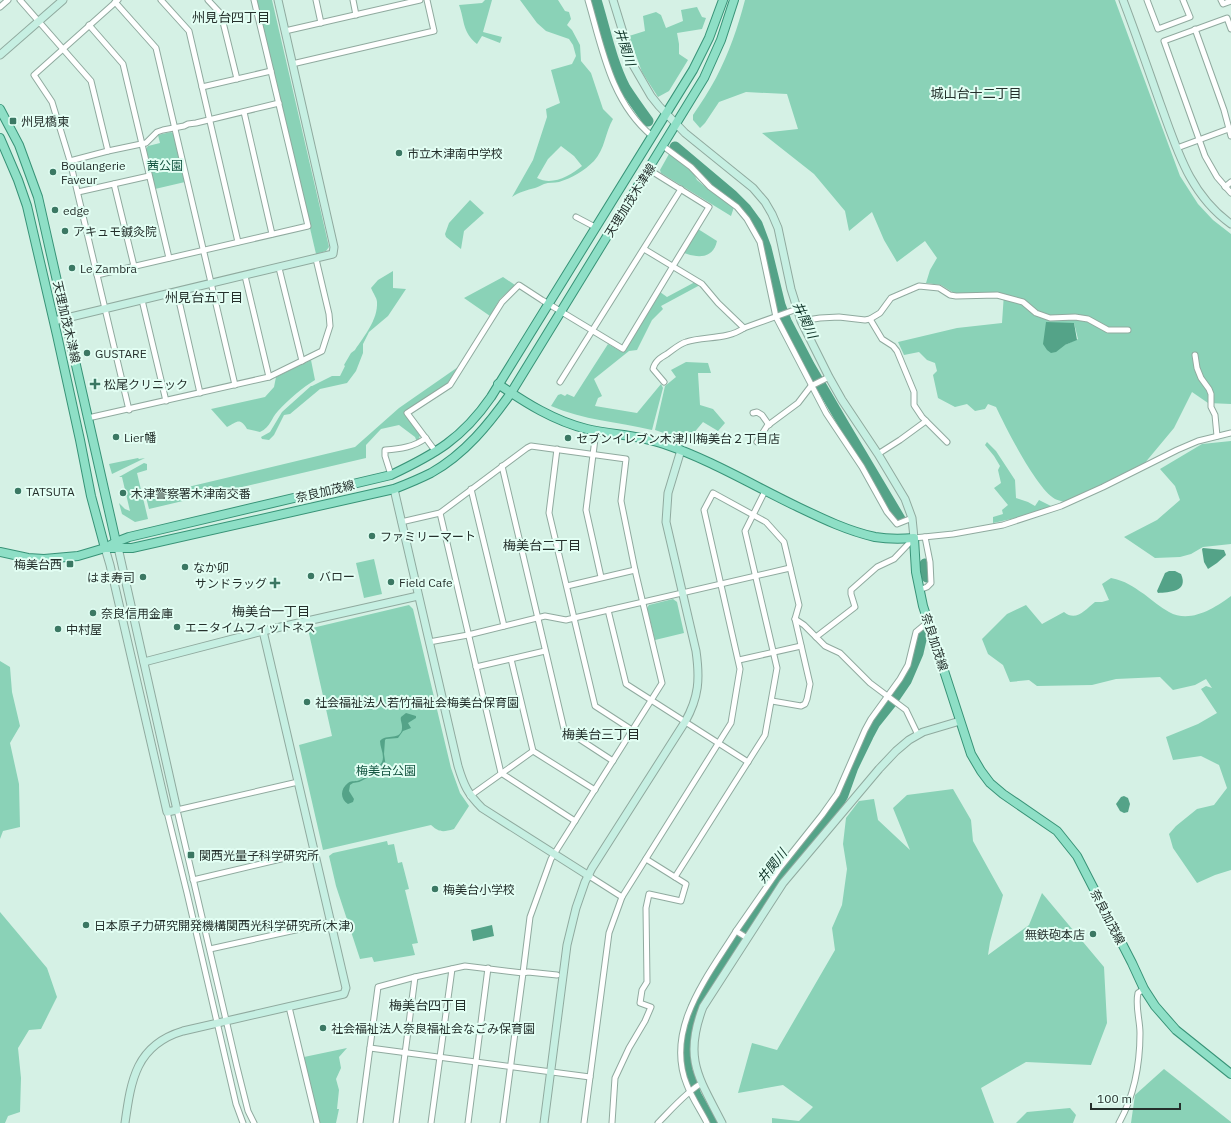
<svg xmlns="http://www.w3.org/2000/svg" width="1231" height="1123" viewBox="0 0 1231 1123" font-family="'IBM Plex Sans','Noto Sans JP',sans-serif">
<style>
.green{fill:#8ad2b7;fill-rule:evenodd}
.water{fill:#54a388}
.lines{fill:none;stroke-linecap:round;stroke-linejoin:round}
.river{stroke:#54a388;stroke-width:11}
.street-casing{stroke:#90aa9f;stroke-width:7}
.secondary-casing{stroke:#90aa9f;stroke-width:9}
.primary-casing{stroke:#389377;stroke-width:10}
.street{stroke:#fff;stroke-width:5}
.secondary{stroke:#c6efe2;stroke-width:7}
.primary{stroke:#8edfc6;stroke-width:8}
.poi-dot{fill:#3b7863;stroke:#e2fef3;stroke-width:1.5}
.labels{text-anchor:middle;dominant-baseline:central;stroke-width:4;stroke-linejoin:round;paint-order:stroke}
.poi-label{font-size:12px;fill:#25302c;stroke:#e2fef3;text-anchor:start}
.park-label{font-size:12px;fill:#145541;stroke:#e2fef3}
.street-label{font-size:12px;fill:#25302c;stroke:#e2fef3}
.neighbourhood-label{font-size:13px;fill:#25302c;stroke:#e2fef3}
.water-label{font-size:13px;font-style:italic;fill:#103529;stroke:#e2fef3}
</style>
<rect width="100%" height="100%" fill="#d5f1e5"/>
<g class="green">
<path d="M257,0h15l57,247 -3,4 -10,3z"/>
<path d="M485,0h7l-9,32 19,5 -2,6 -18,-7 -5,8c-15,-12 -12,-23 -18,-39l23,-2z"/>
<path d="M520,0h38l7,11 4,1 2,7 -4,6 5,5 8,15 1,16 10,12 12,36 10,10c-8,14 -8,30 -19,42 -10,10 -22,17 -35,21 -5,1 -10,0 -15,2 -3,1 -5,3 -9,4 -8,2 -16,4 -23,9l21,-37 14,-43 -1,-8 14,-6 -9,-33 21,-6 4,-8 -3,-11 -4,-6 -23,-8 -9,-8zM561,146l13,10 8,10c-12,10 -30,20 -45,12l11,-19z"/>
<path d="M745,0h370l65,176 18,28 15,16 18,14v170l-23,-1 -16,-11 -18,36 -30,36 -47,23 -33,15c-3,-1 -7,-2 -9,-3 -19,-11 -49,-71 -59,-92l-8,-3 -3,5 -10,2 -8,-7 -12,3 -17,-9 -5,-23 4,-4 -2,-8 -8,-3 -8,-8 -15,3 -6,-13 59,-14 45,-5 2,-30 -47,2 -16,-10 -15,-2 4,-13 7,-12 -12,-17 -28,21 -13,-22 -12,-28 -23,19 -4,-20 -31,-37 -52,-41 36,-4 -11,-35 -41,-2 -27,10 -14,21 -5,5 -7,-8v-5c8,-12 16,-24 23,-37 13,-25 22,-51 29,-78zM1057,323h17l4,16 -13,6z"/>
<path d="M697,7l5,10 4,1 -4,11 -25,4 2,11v10l9,6 -19,31 -11,6 -16,-25 -13,-36 16,-5 -2,-15 13,-4 5,3 5,13 17,-7 -2,-11z"/>
<path d="M171,132l3,2 11,48 -30,7 -9,-40 2,-3 12,-3 -2,-8z"/>
<path d="M669,154l24,18 4,8 6,5 31,22 -3,9 -70,-43 -1,-3z"/>
<path d="M470,200l14,13 -20,18 -3,18 -15,-12 -1,-3 4,-11z"/>
<path d="M698,229l19,12c-4,18 -19,17 -33,12z"/>
<path d="M393,271v17l13,1 -18,27 -19,16 -6,12v9l-7,18 -9,12 -27,6 -30,25 -6,1 -10,20 -5,5 -7,-1 -1,-2 9,-5 12,-20 29,-26h1l20,-10h8l5,-10 -1,-1 7,-12 4,-3c9,-14 23,-30 22,-48 0,-4 -4,-9 -6,-14l7,-8z"/>
<path d="M503,277l12,8 -15,14 -10,17 -26,-18z"/>
<path d="M695,282l5,3 -39,21 2,3 -11,11 -15,30 -8,1 -35,28 8,17 -4,2 -3,8 42,7 24,-29 2,4 -11,42c-34,-8 -69,-10 -101,-24l7,-11 3,-1 4,2 2,-2 7,3 34,-53 14,8 38,-60 7,5z"/>
<path d="M311,360l4,20c-12,7 -27,20 -37,31 -7,7 -7,16 -18,21l-13,-3c-7,-12 -10,-7 -20,-2l-16,-18 54,-12 9,-10 2,-10z"/>
<path d="M686,362l22,1 3,10h-13l2,32 13,4 12,14 -7,8 -15,-9 -16,19 -32,-11 10,-44 11,-9 -5,-7z"/>
<path d="M458,367l-11,17 -43,28 16,23 -1,4 -2,3 -2,-5 -16,-12 -18,4 -15,16v13l-217,51 -3,-12 209,-50 44,-39z"/>
<path d="M1231,441v103l-28,3 -12,7 -11,3 -25,1 -31,-21 33,-17 23,-20 -5,-14 -15,-17 42,-25z"/>
<path d="M987,442l9,9 19,29 1,18 12,4 7,4 4,-6 12,6 -26,10 -32,7v-6l10,-3 -1,-4 6,-5 -14,-17 7,-5 -3,-13 2,-4 -6,-10 -9,-11z"/>
<path d="M138,458l1,1 6,-1 -33,16 -3,-10z"/>
<path d="M144,463l3,1v6l-10,3 11,46 -13,3 -13,-8 -3,-11 6,6 5,2 -8,-34h-3z"/>
<path d="M374,559l8,35 -18,4 -8,-35z"/>
<path d="M1111,578c15,3 21,8 33,16 8,6 16,13 25,18 21,12 46,-4 62,-16v274l-16,5 -18,8 -24,-35 -4,-14 7,-8 21,-17 17,-4 13,-17 -8,-23 -18,-9 -28,4 -7,-23 32,-13 19,-11 -16,-24 5,-3 6,2 -6,-9 -11,6 -22,5 -13,-13 -44,2 -24,6 -55,1 -8,-6 -19,2 -7,-17 -15,-11 -6,-15 25,-25 19,-9 16,19 22,-12c12,10 21,-2 31,-10h7l7,-2 -7,-16z"/>
<path d="M673,599l4,3 7,31 -29,7 -8,-32 2,-3z"/>
<path d="M409,605l4,4 38,159 9,25 9,13 -15,23c-11,3 -14,4 -23,-4l-108,25 -24,-105 33,-9 -24,-107z"/>
<path d="M0,661l10,6 2,25 8,34 -10,17 9,41 1,43 -17,4 -3,8z"/>
<path d="M953,789l18,31 2,21 30,54 -13,47 -2,13 41,-30 13,-32 62,74 3,56 -16,42 -65,-3 -45,26 13,35h-222v-5l27,3 14,-14 -30,-22 -45,8 14,-50 25,7 58,-100 -3,-22 10,-23 5,-36 -4,-25 3,-26 13,-17 15,-2 4,21 32,30 -17,-42 14,-13z"/>
<path d="M387,841l1,4 6,-1 4,19 4,-1 7,27 -4,1 13,53 -6,1 3,11 -41,7 -2,-5 -12,2 -24,-73 -7,-30 4,-3z"/>
<path d="M0,912l47,56 10,29 -16,32 -12,1 -11,18 3,30 -1,34 -12,4 -3,7h-5z"/>
<path d="M347,1048l-8,9 2,11 -5,11 3,11 -2,19h2l-3,14h-17l-15,-66z"/>
<path d="M1164,1069l67,53v1h-100l4,-28z"/>
<path d="M1070,1108l6,7 -3,8h-57l11,-11z"/>
</g>
<g class="water">
<path d="M1046,322l28,1 3,17 -12,5 -9,7 -5,1 -4,-3 -4,-6z"/>
<path d="M1203,548l21,2 2,5 -9,8 -9,6 -4,-7 -2,-13z"/>
<path d="M1169,571h6l6,3c8,18 -12,18 -23,19l-1,-2 8,-18z"/>
<path d="M406,713l10,3v2l-8,5 3,5 -8,3 -5,7 -12,1 -1,1 -1,14 2,13 -7,1 -6,9h-4l-10,5 -6,1 -3,2 -1,6 5,8 -1,3 -5,2c-8,-5 -8,-15 0,-21 4,-3 8,-1 12,-3 6,-2 19,-13 22,-18 3,-7 -2,-14 -2,-21 6,-8 23,1 22,-15 0,-3 -2,-6 -1,-9z"/>
<path d="M1124,796l4,2 2,6 -2,8 -4,1 -4,-2 -4,-7 5,-7z"/>
<path d="M492,925l2,11 -21,5 -2,-11z"/>
</g>
<g class="lines">
<g class="river">
<path d="M596,0c9,29 15,61 29,88 7,11 15,22 23,33"/>
<path d="M675,147l57,48 14,14 11,15 9,24 14,57 6,16 23,44 35,60 56,94"/>
<path d="M925,564l2,13"/>
<path d="M712,1123l-16,-28 -9,-25 -2,-20 1,-13 8,-31 64,-99 80,-103 5,-9 10,-28 15,-31 7,-13 16,-20 15,-22 12,-28 5,-22"/>
</g>
<g class="street-casing">
<g id="street">
<path d="M20,0l71,81 17,70"/>
<path d="M118,0l-84,75 18,27 18,59 59,249"/>
<path d="M161,0l28,31 49,211"/>
<path d="M208,0l13,14 16,65"/>
<path d="M316,0l5,23"/>
<path d="M353,0l3,15"/>
<path d="M588,0c14,48 23,102 64,136"/>
<path d="M1147,0l11,29 32,-12 -7,-17"/>
<path d="M1221,0l2,4 8,-3"/>
<path d="M115,2l41,46 79,337"/>
<path d="M0,7l8,-7"/>
<path d="M89,25l34,39 46,194"/>
<path d="M1195,29l29,81 7,26"/>
<path d="M1231,29l-4,-11 -63,23 41,115 12,21 14,16"/>
<path d="M285,31l135,-31"/>
<path d="M292,64l142,-33 -7,-31"/>
<path d="M202,87l69,-16"/>
<path d="M244,112l28,122"/>
<path d="M663,146l28,21 19,20 27,20 10,12 13,23 16,75 50,96 36,54 25,45 10,12 15,-6"/>
<path d="M1177,148l54,-20"/>
<path d="M70,161l38,-10 38,-8 11,-11 6,-2 21,-4 4,-2 8,-1 83,-20"/>
<path d="M114,184l20,82"/>
<path d="M1225,187l6,-5"/>
<path d="M78,192l71,-16"/>
<path d="M576,217l19,10"/>
<path d="M644,249l58,35 16,19 26,25"/>
<path d="M279,268l23,93"/>
<path d="M97,275l211,-49 -54,-226"/>
<path d="M245,276l24,101"/>
<path d="M177,292l23,101"/>
<path d="M142,300l24,101"/>
<path d="M870,319l12,20 11,7 4,5 17,41v13l8,12 25,25"/>
<path d="M801,321l19,-3 19,-1 26,3 5,-1 10,-6 11,-15 28,-12 20,2 11,7 6,1 41,-1 26,7 13,11 14,5 25,-1 13,2 20,11h20"/>
<path d="M1195,355l2,13 4,10 8,11 2,5v13l4,8 2,21"/>
<path d="M560,382l121,-193"/>
<path d="M664,382l-11,-13c2,-8 7,-11 14,-15 6,-4 12,-10 19,-12 18,-6 41,-2 58,-14l53,-19"/>
<path d="M753,413l4,-1 5,3 7,10"/>
<path d="M88,418l181,-41 53,-26 8,-25 -1,-12 -13,-55"/>
<path d="M596,431l-10,79 15,67"/>
<path d="M757,442l10,-16 31,-23 13,-17 18,-9"/>
<path d="M436,452l-29,-39 43,-28 52,-83 17,-17 23,15 81,49 50,-83 36,-59 -61,-38"/>
<path d="M878,454l22,-14 26,-19"/>
<path d="M502,466l62,263 49,32"/>
<path d="M391,475l-6,-19v-6c15,-1 29,-3 41,-12"/>
<path d="M471,489l33,137"/>
<path d="M440,513l61,260 74,48"/>
<path d="M567,586l68,-16"/>
<path d="M919,590l8,-3 4,-4 -1,-21 -5,-25"/>
<path d="M608,610l18,74 122,78"/>
<path d="M795,619l9,6 12,12"/>
<path d="M429,642l39,-7 77,-19 21,4 8,-2 -25,-105 8,-64"/>
<path d="M511,659l22,92 62,39"/>
<path d="M739,660l62,-14"/>
<path d="M476,667l69,-16"/>
<path d="M632,730l-37,-24 -21,-88 216,-50"/>
<path d="M918,735l-12,-25 -36,-27 -30,-30 -15,-7 -9,-9 39,-30 -4,-13v-4l26,-23 17,-8 20,-21 39,-4 50,-9 58,-19 42,-19 74,-37 21,-9 33,-8"/>
<path d="M470,796l63,-45"/>
<path d="M167,812l20,81 49,211 7,19"/>
<path d="M589,876l33,21"/>
<path d="M675,877l90,-142 12,-67 -32,-137 20,-40"/>
<path d="M193,880l122,-29"/>
<path d="M747,938l-11,-7 43,-62 43,-54 15,-21 28,-64 6,-11 29,-40 8,-14 8,-33 12,-10"/>
<path d="M210,949l122,-27"/>
<path d="M289,1007l28,116"/>
<path d="M370,1048l220,29"/>
<path d="M254,1123l-6,-12 -11,-44 -60,-257 121,-28"/>
<path d="M360,1123l18,-136 37,-10 50,-11 58,7 7,-56 21,-58 111,-176 -27,-113 -14,-69 5,-42 -95,-13 -4,2 -87,65 -39,9"/>
<path d="M396,1123l19,-146"/>
<path d="M431,1123l21,-154"/>
<path d="M468,1123l20,-155"/>
<path d="M503,1123l20,-150 5,-1 29,3"/>
<path d="M584,1123l25,-190 13,-36 109,-174 9,-54 -36,-159 9,-17 53,29 18,20 15,63 -4,14 15,65 -3,15 -2,5 -4,2 -29,-5"/>
<path d="M612,1123l3,-45 14,-30 16,-27 6,-14 -11,-4 2,-13 5,-8 -1,-74 3,-14 32,7 5,-17 -40,-25"/>
<path d="M658,1123c12,-12 29,-32 44,-40"/>
<path d="M707,1123c-6,-12 -15,-25 -20,-38 -23,-56 21,-109 49,-154"/>
<path d="M1119,1123c15,-27 21,-59 21,-90 0,-13 -5,-27 -2,-40l6,-4"/>
</g>
</g>
<g class="secondary-casing">
<g id="secondary">
<path d="M613,0l20,65 18,31 8,10 26,27 68,55 12,14 7,12 6,14 13,61 10,32 28,56 13,23 36,54 27,45 7,19 2,20"/>
<path d="M1123,0c13,34 25,69 37,103 17,46 29,91 71,121"/>
<path d="M0,55l63,-55"/>
<path d="M54,321l279,-67 1,-7 -56,-247"/>
<path d="M394,489l64,277c6,20 10,28 24,42l107,68"/>
<path d="M105,548l5,17 57,247 10,-2 -60,-267"/>
<path d="M144,662l119,-31 155,-35"/>
<path d="M125,1123c6,-43 11,-78 58,-92l161,-37 2,-6 -83,-357"/>
<path d="M544,1123l23,-178 9,-37 9,-26 7,-14 93,-146c14,-25 15,-43 11,-71l-30,-129 2,-29 13,-43"/>
<path d="M722,1123c-23,-45 -39,-64 -19,-116l80,-124 96,-114 17,-18 13,-11 14,-8 37,-11"/>
</g>
</g>
<g class="primary-casing">
<g id="primary">
<path d="M0,109l19,36 19,52 78,345"/>
<path d="M0,138l18,42 9,26 30,129 23,105 11,56 14,52"/>
<path d="M498,384c28,19 56,37 89,45 26,6 52,6 77,15 47,16 90,42 134,63 25,12 50,24 77,30 12,2 26,2 39,1l2,34 7,34 48,148 10,17 9,12 13,11 54,37 20,25 55,107 12,26 11,17 21,24 55,44"/>
<path d="M107,547l9,-5 13,-5 262,-62c44,-21 71,-36 100,-78l202,-327 16,-32 14,-38"/>
<path d="M0,552l28,6 16,1 34,-3 27,-8h27l262,-59c13,-5 25,-10 37,-16 34,-19 58,-49 80,-80l193,-315 17,-38 13,-40"/>
</g>
</g>
<use href="#street" class="street"/>
<use href="#secondary" class="secondary"/>
<use href="#primary" class="primary"/>
</g>
<g class="poi-dot">
<rect x="9" y="117" width="8" height="8" rx="2"/>
<circle cx="399" cy="153" r="4"/>
<circle cx="53" cy="172" r="4"/>
<circle cx="55" cy="210" r="4"/>
<circle cx="65" cy="231" r="4"/>
<circle cx="72" cy="268" r="4"/>
<circle cx="87" cy="353" r="4"/>
<path d="M93 378h4v4h4v4h-4v4h-4v-4h-4v-4h4z"/>
<circle cx="116" cy="437" r="4"/>
<circle cx="568" cy="438" r="4"/>
<circle cx="18" cy="491" r="4"/>
<circle cx="123" cy="493" r="4"/>
<circle cx="372" cy="536" r="4"/>
<rect x="66" y="560" width="8" height="8" rx="2"/>
<circle cx="185" cy="567" r="4"/>
<circle cx="311" cy="576" r="4"/>
<circle cx="143" cy="577" r="4"/>
<circle cx="391" cy="582" r="4"/>
<path d="M273 577h4v4h4v4h-4v4h-4v-4h-4v-4h4z"/>
<circle cx="93" cy="613" r="4"/>
<circle cx="177" cy="627" r="4"/>
<circle cx="58" cy="629" r="4"/>
<circle cx="307" cy="702" r="4"/>
<rect x="187" y="851" width="8" height="8" rx="2"/>
<circle cx="435" cy="889" r="4"/>
<circle cx="86" cy="925" r="4"/>
<circle cx="1093" cy="934" r="4"/>
<circle cx="323" cy="1028" r="4"/>
</g>
<g class="labels">
<g class="poi-label">
<text x="21" y="121">州見橋東</text>
<text x="407" y="153">市立木津南中学校</text>
<text x="61" y="165">Boulangerie<tspan x="61" dy="14">Faveur</tspan></text>
<text x="63" y="210">edge</text>
<text x="73" y="231">アキュモ鍼灸院</text>
<text x="80" y="268">Le Zambra</text>
<text x="95" y="353">GUSTARE</text>
<text x="104" y="384">松尾クリニック</text>
<text x="124" y="437">Lier幡</text>
<text x="576" y="438">セブンイレブン木津川梅美台２丁目店</text>
<text x="26" y="491">TATSUTA</text>
<text x="131" y="493">木津警察署木津南交番</text>
<text x="380" y="536">ファミリーマート</text>
<text x="62" y="564" text-anchor="end">梅美台西</text>
<text x="193" y="567">なか卯</text>
<text x="319" y="576">バロー</text>
<text x="135" y="577" text-anchor="end">はま寿司</text>
<text x="399" y="582">Field Cafe</text>
<text x="267" y="583" text-anchor="end">サンドラッグ</text>
<text x="101" y="613">奈良信用金庫</text>
<text x="185" y="627">エニタイムフィットネス</text>
<text x="66" y="629">中村屋</text>
<text x="315" y="702">社会福祉法人若竹福祉会梅美台保育園</text>
<text x="199" y="855">関西光量子科学研究所</text>
<text x="443" y="889">梅美台小学校</text>
<text x="94" y="925">日本原子力研究開発機構関西光科学研究所(木津)</text>
<text x="1085" y="934" text-anchor="end">無鉄砲本店</text>
<text x="331" y="1028">社会福祉法人奈良福祉会なごみ保育園</text>
</g>
<g class="park-label">
<text x="165" y="165">茜公園</text>
<text x="386" y="770">梅美台公園</text>
</g>
<g class="street-label">
<text transform="translate(630 200) rotate(-58)">天理加茂木津線</text>
<text transform="translate(67 322) rotate(77)">天理加茂木津線</text>
<text transform="translate(325 491) rotate(-13)">奈良加茂線</text>
<text transform="translate(935 642) rotate(72)">奈良加茂線</text>
<text transform="translate(1108 917) rotate(63)">奈良加茂線</text>
</g>
<g class="neighbourhood-label">
<text x="231" y="17">州見台四丁目</text>
<text x="976" y="93">城山台十二丁目</text>
<text x="204" y="297">州見台五丁目</text>
<text x="542" y="545">梅美台二丁目</text>
<text x="271" y="611">梅美台一丁目</text>
<text x="601" y="734">梅美台三丁目</text>
<text x="428" y="1005">梅美台四丁目</text>
</g>
<g class="water-label">
<text transform="translate(625 47) rotate(72)">井関川</text>
<text transform="translate(805 320) rotate(65)">井関川</text>
<text transform="translate(772 866) rotate(-52)">井関川</text>
</g>
</g>
<path d="M1091 1103v6h89v-6" fill="none" stroke="#25302c" stroke-width="2"/>
<text x="1097" y="1103" font-size="12" fill="#25302c" stroke="#e2fef3" stroke-width="3" paint-order="stroke">100 m</text>
</svg>
